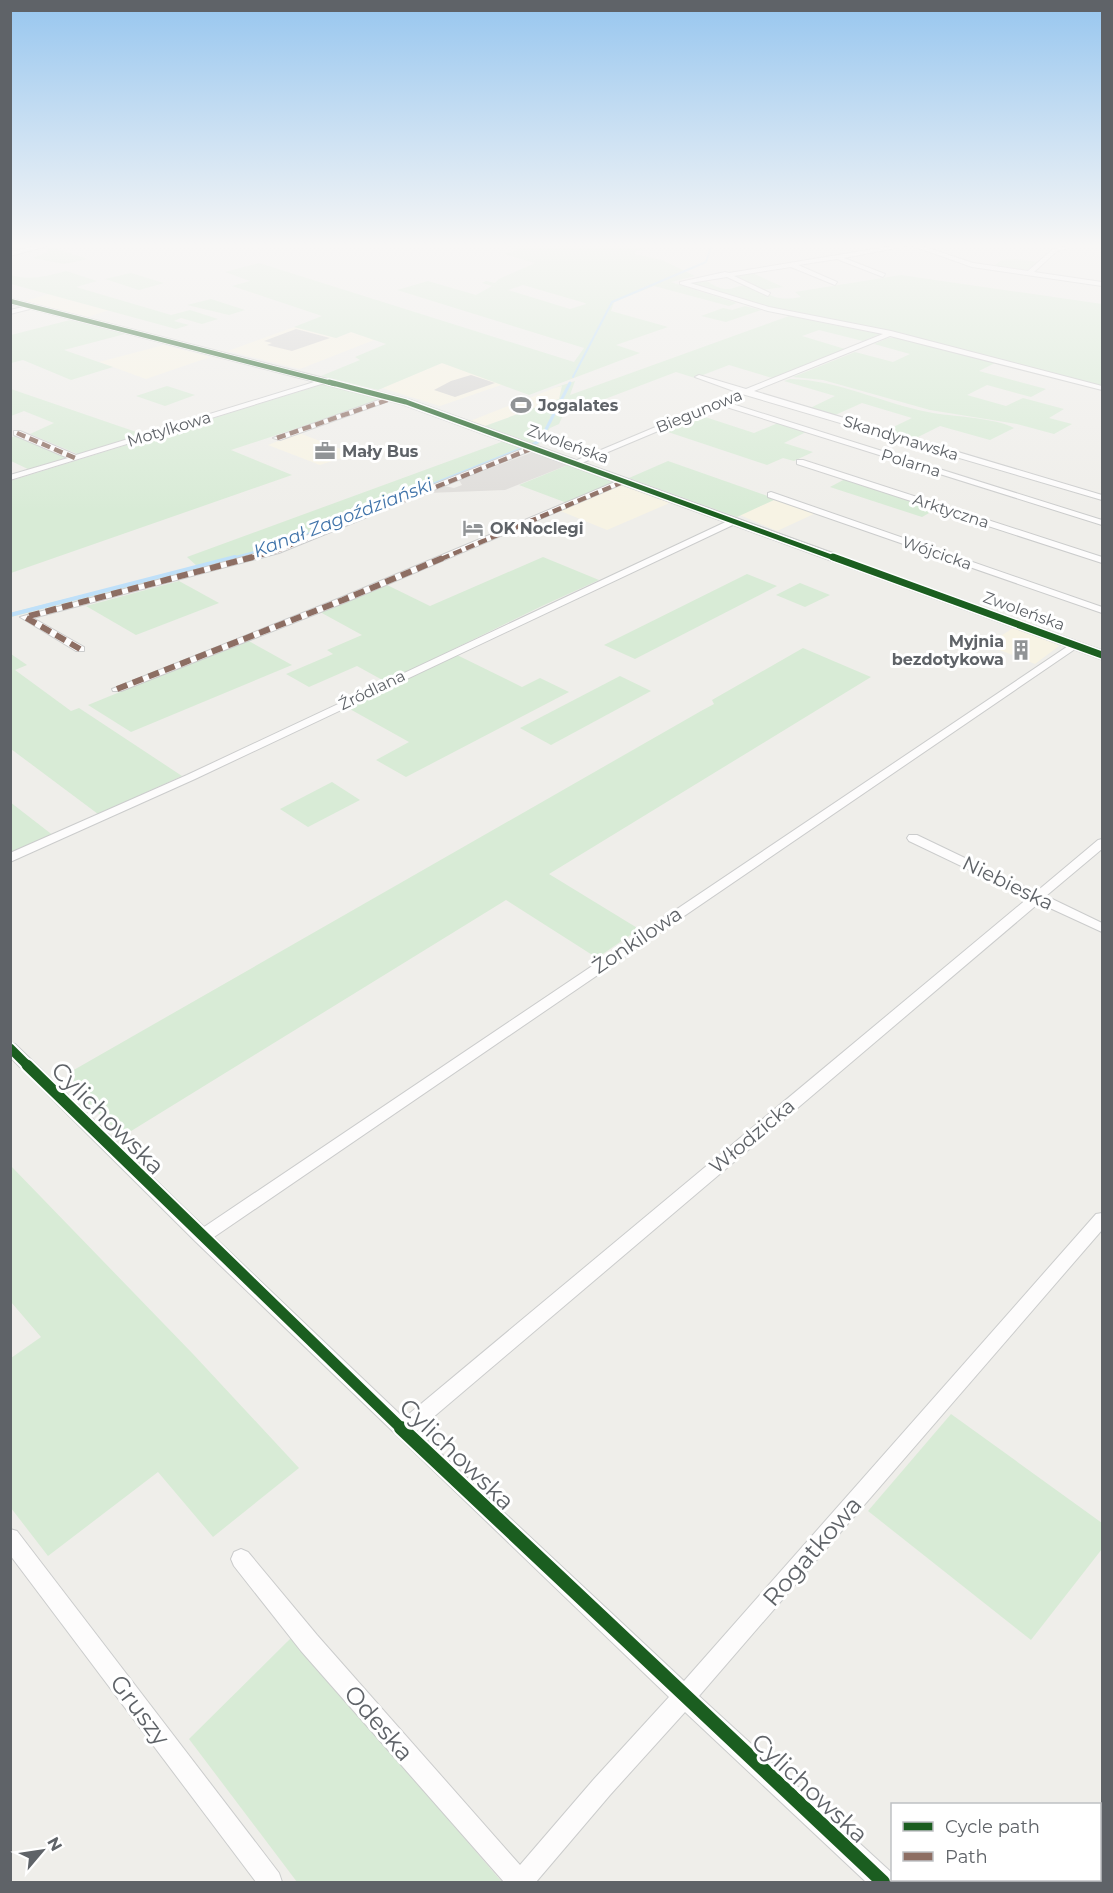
<svg xmlns="http://www.w3.org/2000/svg" width="1113" height="1893" viewBox="0 0 1113 1893" font-family="Montserrat,sans-serif">
<style>
.commercial{fill:#f7f3e4}
.industrial{fill:#dfddda}
.green{fill:#d8ebd6;fill-rule:evenodd}
.lines{fill:none;stroke-linecap:round;stroke-linejoin:round}
.stream-far2{stroke:#bfe0f9;stroke-width:2}
.stream-far1{stroke:#bfe0f9;stroke-width:3}
.stream{stroke:#bfe0f9;stroke-width:4}
.building{fill:#d6d5d3}
.minor-casing{stroke:#cbcccc;stroke-width:2}
.tertiary-casing{stroke:#cbcccc;stroke-width:3}
.minor{fill:#fdfcfc;fill-rule:evenodd}
.tertiary{fill:#fdfcfc;fill-rule:evenodd}
.quiet-far1{stroke:#8d6e63;stroke-width:4.5;stroke-dasharray:9 4.5;stroke-linecap:butt}
.quiet{stroke:#8d6e63;stroke-width:6;stroke-dasharray:11 6;stroke-linecap:butt}
.cycleway-far5-casing{stroke:#fff;stroke-width:6}
.cycleway-far4-casing{stroke:#fff;stroke-width:8}
.cycleway-far3-casing{stroke:#fff;stroke-width:10}
.cycleway-far2-casing{stroke:#fff;stroke-width:13}
.cycleway-far1-casing{stroke:#fff;stroke-width:15}
.cycleway-casing{stroke:#fff;stroke-width:18}
.cycleway-far5{stroke:#1b5e20;stroke-width:4.5}
.cycleway-far4{stroke:#1b5e20;stroke-width:5}
.cycleway-far3{stroke:#1b5e20;stroke-width:7}
.cycleway-far2{stroke:#1b5e20;stroke-width:9}
.cycleway-far1{stroke:#1b5e20;stroke-width:11}
.cycleway{stroke:#1b5e20;stroke-width:14}
.labels{text-anchor:middle;dominant-baseline:central;stroke-width:6;stroke-linejoin:round;paint-order:stroke}
.far-poi-label{font-size:16px;font-weight:bold;fill:#5f6368;stroke:#fff;text-anchor:start}
.far-street-label{font-size:16px;fill:#5f6368;stroke:#fff}
.far-water-label{font-size:18px;font-style:italic;fill:#4174aa;stroke:#fff}
.street-label{font-size:20px;fill:#5f6368;stroke:#fff}
.near-street-label{font-size:24px;fill:#5f6368;stroke:#fff}
</style>
<rect width="100%" height="100%" fill="#efeeea"/>
<g class="commercial">
<path d="M49,294l60,16 -21,7 -63,-16z"/>
<path d="M294,327l42,11 15,-6 23,8 -74,29 -72,-18z"/>
<path d="M164,345l46,12 -64,22 -47,-17z"/>
<path d="M442,363l62,21 -64,22 -58,-18z"/>
<path d="M562,385l-3,14 -74,27 -15,-5z"/>
<path d="M299,433l55,21 -34,11 -52,-20z"/>
<path d="M621,485l51,17 -65,28 -49,-20z"/>
<path d="M776,499l40,14 -39,18 -37,-16z"/>
<path d="M1013,628l44,16 2,2 -24,18 -48,-19z"/>
</g>
<path class="industrial" d="M533,452l35,13 -63,25 -77,3 16,-7 10,2 8,-3 -3,-5z"/>
<g class="green">
<path d="M48,246l40,13 -24,5 -31,-6 14,-6 1,-2 -5,-3z"/>
<path d="M504,246h133l8,3 -11,3 1,2 27,6 33,16 -24,6 66,21 -8,3 -75,-20 -40,16 -3,9 57,16 -52,18 24,8 -111,42 -87,-32 -64,27 -57,-14 39,-16 -5,-3 31,-13 -35,-12 -15,6 -42,-11 28,-11 -90,-30 18,-5 -25,-9 34,-9 315,99 10,-14 -187,-58 31,-9 48,14 16,-9 -10,-3 4,-2 9,2 4,-4 36,-16 -31,-9 14,-4zM523,285l62,18 1,1 -16,5 -62,-19z"/>
<path d="M1017,259l21,3 -12,10 -34,-5 10,-7z"/>
<path d="M66,271l31,10 -21,6 95,28 19,-5 28,9 -16,5 -21,-6 -7,3 15,4 -13,4 -165,-45v-9c17,6 37,1 55,-4z"/>
<path d="M750,272l33,15 -21,3 -32,-15z"/>
<path d="M131,273l33,10 -25,7 -34,-11z"/>
<path d="M901,275l201,29v82l-222,-57 -118,-23 -74,-23c25,-7 18,3 37,6 8,1 16,-5 23,-3 25,8 25,16 53,11l-6,-5z"/>
<path d="M211,299l34,11 -16,5 -42,-10z"/>
<path d="M745,306l16,4 -35,12 -25,-6 22,-8 9,2z"/>
<path d="M789,316l91,18 -17,7 -44,-11 -17,6 43,13 -98,41 -7,-2h7l25,-10 -43,-13 -34,13 -19,-6 -113,43 -4,9 -9,4 -12,17 -53,-19 74,-27 3,-13 -8,2 21,-7 -5,14z"/>
<path d="M70,320l55,14 -61,16 49,17 -42,13 -48,-20 -12,3v-28z"/>
<path d="M888,338h9l98,25 -16,8 67,18 -15,8 -44,-12 -20,10 39,11 17,-8 41,11 -15,9 23,6 -18,10 -37,-10 -87,-14 -107,-30 -30,-3 62,-25 38,10 17,-8 -36,-10z"/>
<path d="M790,379c49,1 91,24 138,33 24,5 65,5 86,16l-24,12 -50,-14 -28,14 -27,-9 27,-13 -50,-15 -29,13 -25,-7 27,-13 -51,-15z"/>
<path d="M324,384l58,16 -151,50 61,25 -281,98 -1,-92z"/>
<path d="M167,386l28,9 -30,11 -29,-10z"/>
<path d="M11,389l134,46 -65,20 -50,-21 24,-11 -30,-12 -13,5z"/>
<path d="M699,415l55,18 24,-10 28,9 -22,11 29,9 -19,9 -11,-3 -16,7 -105,-35z"/>
<path d="M17,435l53,23 -40,12 -19,-9 -1,-23z"/>
<path d="M504,441l21,8 -249,100 -265,68 -1,-4 187,-47 -10,-9z"/>
<path d="M668,461l108,38 -39,18 -108,-39z"/>
<path d="M568,465l47,18 -48,20 -48,-18z"/>
<path d="M847,478l91,30 -16,9 -92,-30z"/>
<path d="M543,557l56,23 -57,26 -156,76 -29,-16 -48,21 -23,-13 47,-20 -6,-4 35,-15 -42,-23 67,-27 43,21z"/>
<path d="M747,574l30,12 -142,73 -31,-14z"/>
<path d="M179,581l40,22 -83,32 -50,-29z"/>
<path d="M800,583l30,12 -25,12 -29,-12z"/>
<path d="M247,640l45,25 -161,67 -43,-27z"/>
<path d="M803,648l68,29 -322,197 90,55 -42,29 -91,-58 -383,236 -57,-53 6,-12 629,-360 13,-7 -2,-4z"/>
<path d="M11,654l16,11 -12,5 56,41 8,-3 103,68 -84,38 -87,-65z"/>
<path d="M457,655l65,32 18,-9 29,14 -163,85 -30,-17 33,-18 -61,-34z"/>
<path d="M620,676l31,15 -100,54 -31,-17z"/>
<path d="M332,782l28,18 -52,27 -28,-18z"/>
<path d="M10,802l40,31 4,3 -43,20z"/>
<path d="M11,1166l182,188 106,114 -86,69 -55,-65 -110,84 -37,-48v-150l30,-21 -30,-35z"/>
<path d="M951,1414l151,109v26l-71,91 -163,-129z"/>
<path d="M292,1637l210,245h-205l-108,-143z"/>
</g>
<g class="lines">
<path class="stream-far2" d="M573,377l39,-75 94,-40 5,-15"/>
<path class="stream-far1" d="M230,559l49,-13 257,-103 5,-4 29,-56"/>
<path class="stream" d="M10,615l225,-58"/>
</g>
<g class="building">
<path d="M296,329l34,9 -38,13 -25,-6 5,-2 -8,-2z"/>
<path d="M471,375l24,8 -40,14 -21,-7 17,-9z"/>
</g>
<g class="lines">
<g class="minor-casing">
<g id="minor">
<path d="M36,246h11l-37,10v-4z"/>
<path d="M892,246h14l-62,12 41,16 -2,3 -46,-18 -39,6 39,17 -2,3 -44,-18 -57,9 36,17 -2,3 -41,-19 -37,6 79,24 122,24 211,55v4l-212,-54 -136,55 348,104v5l-360,-106 -47,-17 4,-2 47,14 137,-55 -115,-23 -88,-27v-2l45,-10 4,1z"/>
<path d="M913,246h9l51,17 55,8 25,-22 16,-3v2l-12,3 -23,21 68,10v4l-130,-19z"/>
<path d="M32,305l2,3 -24,6v-4z"/>
<path d="M324,379l7,2 -321,99v-5l58,-17 -54,-23v-4h6l56,24z"/>
<path d="M390,396l7,2 -117,42 -7,-2z"/>
<path d="M727,397l4,2 -5,3 376,118v5l-382,-120 -143,60 -7,-2z"/>
<path d="M530,446l7,2 -258,105 -246,65 51,29v4h-8l-56,-34 253,-68z"/>
<path d="M797,460h6l299,97v6l-305,-99z"/>
<path d="M622,479l7,2 -283,121 -225,89h-8l-1,-2 228,-91z"/>
<path d="M771,492l331,115v6l-334,-116v-4z"/>
<path d="M734,518l4,3 -1,2 -542,256 -185,83v-9l177,-78z"/>
<path d="M1074,642l5,3 -1,2 -864,590 190,181 624,-520 -119,-57 -2,-3 2,-3h8l119,57 62,-52 4,-1v10l-56,47 56,27v9l-63,-29 -622,528 267,250 412,-467 6,-1v17l-403,466 193,177 3,9h-29l-181,-170 -75,83 -74,87h-32l-203,-231 -67,-85 -3,-7 3,-7 7,-3 7,3 69,83 203,230 74,-86 75,-82 -473,-455 -186,-185v-14l5,1 189,183z"/>
<path d="M10,1529l7,2 262,342 3,9h-26l-246,-327z"/>
</g>
</g>
<g class="tertiary-casing">
<path id="tertiary" d="M10,299l399,101 693,251v8l-699,-255 -393,-101z"/>
</g>
<use href="#minor" class="minor"/>
<use href="#tertiary" class="tertiary"/>
<g class="quiet-far1">
<path d="M17,433l58,25"/>
<path d="M277,438l113,-39"/>
<path d="M247,559l29,-8 257,-103"/>
<path d="M441,559l184,-78"/>
</g>
<g class="quiet">
<path d="M80,649l-55,-32 228,-60"/>
<path d="M117,689l226,-89 102,-43"/>
</g>
<g class="cycleway-far5-casing">
<path id="cycleway-far5" d="M10,301l325,83"/>
</g>
<g class="cycleway-far4-casing">
<path id="cycleway-far4" d="M329,382l77,20 431,157"/>
</g>
<g class="cycleway-far3-casing">
<path id="cycleway-far3" d="M833,557l269,98"/>
</g>
<g class="cycleway-far2-casing">
<path id="cycleway-far2" d="M10,1048l19,19"/>
</g>
<g class="cycleway-far1-casing">
<path id="cycleway-far1" d="M27,1065l376,365"/>
</g>
<g class="cycleway-casing">
<path id="cycleway" d="M401,1428l482,454"/>
</g>
<use href="#cycleway-far5" class="cycleway-far5"/>
<use href="#cycleway-far4" class="cycleway-far4"/>
<use href="#cycleway-far3" class="cycleway-far3"/>
<use href="#cycleway-far2" class="cycleway-far2"/>
<use href="#cycleway-far1" class="cycleway-far1"/>
<use href="#cycleway" class="cycleway"/>
</g>
<linearGradient id="sky" x2="0" y2="1"><stop stop-color="#97c6ef"/><stop offset="0.48" stop-color="#f8f7f6"/><stop offset="1" stop-color="#f8f7f6" stop-opacity="0"/></linearGradient>
<rect width="1113" height="511" fill="url(#sky)"/>
<defs>
<g id="stadium-bare" transform="scale(1.62)"><path d="M0-5a6.5 5 0 1 0 0 10a6.5 5 0 1 0 0-10ZM-3.5-1.8h7v3.6h-7Z" fill="#919496" stroke="#fff" stroke-width="2.5" paint-order="stroke"/></g>
<g id="office-bare" transform="scale(1.62)"><path d="M-6-3h4V-5.5h4V-3h4V5H-6ZM-1-4.5V-3h2v-1.5ZM-6 0V1H6V0Z" fill="#919496" stroke="#fff" stroke-width="2.5" paint-order="stroke"/></g>
<g id="hotel-bare" transform="scale(1.62)"><path d="M-6-4.5h1.5V1H6V5H4.5V3h-9V5H-6ZM-4 0a1.8 1.8 0 1 1 3.6 0ZM.5 0V-2.5h3Q6-2.5 6 0Z" fill="#919496" stroke="#fff" stroke-width="2.5" paint-order="stroke"/></g>
<g id="building-bare" transform="scale(1.62)"><path d="M-4-6H4V6H1V3H-1V6H-4ZM-2.5-4.3h1.7v1.8h-1.7ZM.8-4.3h1.7v1.8H.8ZM-2.5-1h1.7V.8h-1.7ZM.8-1h1.7V.8H.8Z" fill="#919496" stroke="#fff" stroke-width="2.5" paint-order="stroke"/></g>
</defs>
<g fill-rule="evenodd">
<use href="#stadium-bare" x="521" y="405"/>
<use href="#office-bare" x="325" y="451"/>
<use href="#hotel-bare" x="473" y="528"/>
<use href="#building-bare" x="1021" y="650"/>
</g>
<g class="labels">
<g class="far-poi-label">
<text x="538" y="405">Jogalates</text>
<text x="342" y="451">Mały Bus</text>
<text x="490" y="528">OK Noclegi</text>
<text x="1004" y="641" text-anchor="end">Myjnia<tspan x="1004" dy="18">bezdotykowa</tspan></text>
</g>
<g class="far-street-label">
<text transform="translate(699 411) rotate(-22)">Biegunowa</text>
<text transform="translate(169 429) rotate(-17)">Motylkowa</text>
<text transform="translate(901 438) rotate(17)">Skandynawska</text>
<text transform="translate(568 444) rotate(20)">Zwoleńska</text>
<text transform="translate(911 463) rotate(17)">Polarna</text>
<text transform="translate(951 511) rotate(18)">Arktyczna</text>
<text transform="translate(937 553) rotate(19)">Wójcicka</text>
<text transform="translate(1024 611) rotate(20)">Zwoleńska</text>
<text transform="translate(372 690) rotate(-26)">Źródlana</text>
</g>
<g class="far-water-label">
<text transform="translate(343 518) rotate(-21)">Kanał Zagoździański</text>
</g>
<g class="street-label">
<text transform="translate(1008 883) rotate(26)">Niebieska</text>
<text transform="translate(637 940) rotate(-34)">Żonkilowa</text>
<text transform="translate(752 1136) rotate(-40)">Włodzicka</text>
</g>
<g class="near-street-label">
<text transform="translate(108 1118) rotate(45)">Cylichowska</text>
<text transform="translate(457 1454) rotate(44)">Cylichowska</text>
<text transform="translate(812 1551) rotate(-49)">Rogatkowa</text>
<text transform="translate(140 1710) rotate(53)">Gruszy</text>
<text transform="translate(379 1723) rotate(49)">Odeska</text>
<text transform="translate(810 1788) rotate(43)">Cylichowska</text>
</g>
</g>
<rect width="1113" height="1893" fill="none" stroke="#5f6368" stroke-width="24"/>
<rect x="891" y="1803" width="210" height="78" fill="#ffffff" stroke="#bfc1c3" stroke-width="1.5"/>
<rect x="903" y="1822" width="30" height="9" fill="#1b5e20" stroke="#bfc1c3" stroke-width="1.5"/>
<text x="945" y="1833" font-size="18" fill="#5f6368">Cycle path</text>
<rect x="903" y="1852" width="30" height="9" fill="#8d6e63" stroke="#bfc1c3" stroke-width="1.5"/>
<text x="945" y="1863" font-size="18" fill="#5f6368">Path</text>
<g transform="translate(42 1851) rotate(61)" stroke="#ffffff" stroke-width="4.5" paint-order="stroke">
<path d="M0-4.5L10 22L0 15L-10 22Z" fill="#5f6368"/>
<text y="-9" font-size="16" font-weight="bold" text-anchor="middle" fill="#5f6368">N</text>
</g>
</svg>
